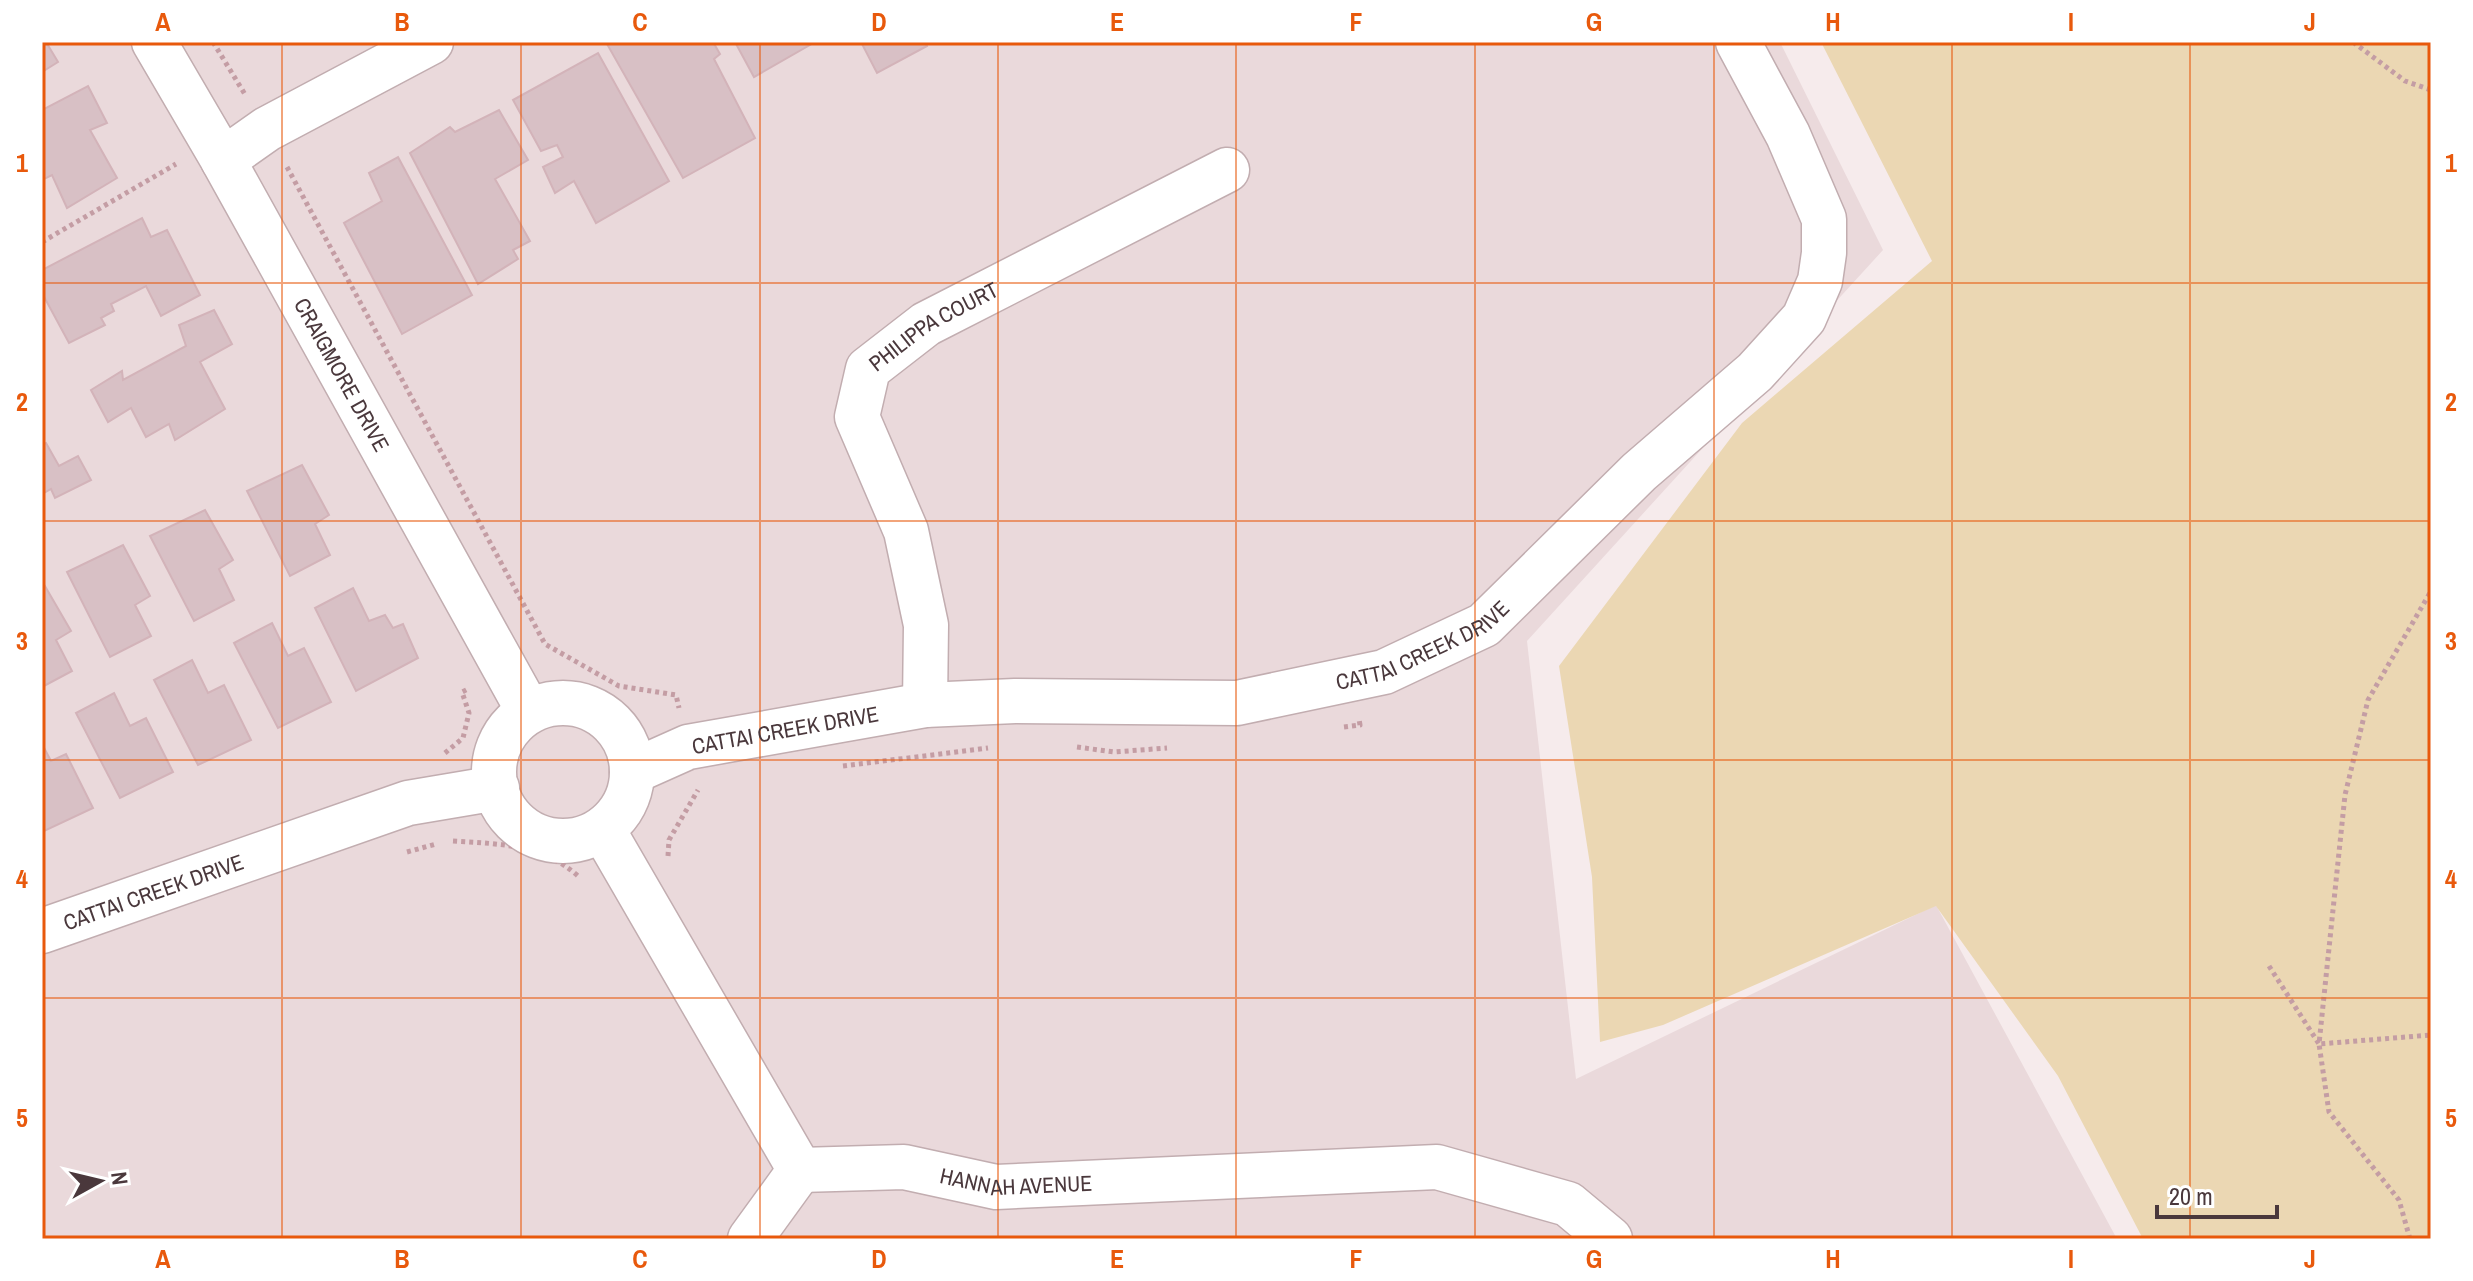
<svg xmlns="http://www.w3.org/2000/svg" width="2473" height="1281" viewBox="0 0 2473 1281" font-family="'Archivo Narrow',sans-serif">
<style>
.residential{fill:#ead9db}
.green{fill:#ebd7b3}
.building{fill:#d8c0c5;stroke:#d3b3b9;stroke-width:2}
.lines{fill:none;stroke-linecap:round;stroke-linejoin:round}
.street-casing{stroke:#c2adb0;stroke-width:47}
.path{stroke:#c49da4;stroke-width:5;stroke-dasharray:4 4;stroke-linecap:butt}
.street{stroke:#fff;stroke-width:44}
.grid{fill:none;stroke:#e8590c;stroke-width:2;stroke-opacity:0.55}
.labels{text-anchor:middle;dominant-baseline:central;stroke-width:8;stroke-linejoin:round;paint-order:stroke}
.street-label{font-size:22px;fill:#4a383c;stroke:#fff}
.neatline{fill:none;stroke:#e8590c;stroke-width:3}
.grid-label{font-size:26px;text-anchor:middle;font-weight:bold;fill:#e8590c}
</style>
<rect width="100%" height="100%" fill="#f6ebec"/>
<path class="residential" d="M42,42h1738l103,208 -356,391 49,438 360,-174 181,334h-2075z"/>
<path class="green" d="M1821,42h610v1197h-288l-85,-163 -122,-170 -273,119 -63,17 -8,-165 -33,-211 183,-243 190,-162z"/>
<g class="building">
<path d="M42,42h4l12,20 -16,10z"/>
<path d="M611,42h102l7,12 -6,5 41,79 -72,40 -76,-134z"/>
<path d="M735,42h80l-61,35z"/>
<path d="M861,42h64l2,4 -50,27z"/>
<path d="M598,53l71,128 -73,42 -22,-42 -19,12 -12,-26 20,-10 -6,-12 -16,6 -28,-51z"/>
<path d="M88,86l19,37 -17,7 27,48 -50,30 -15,-33 -10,5v-70z"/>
<path d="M499,110l29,50 -33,19 35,62 -17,9 5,9 -40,25 -68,-131 40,-26 5,5z"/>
<path d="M398,157l74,138 -70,39 -58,-111 38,-22 -13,-28z"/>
<path d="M142,218l9,19 16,-7 33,65 -39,21 -15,-30 -35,18 3,7 -13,7 4,7 -36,18 -27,-50v-23z"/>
<path d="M214,310l18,34 -32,18 25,47 -50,31 -6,-16 -23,13 -15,-29 -23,14 -17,-32 31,-19 1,9 63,-34 -7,-21z"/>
<path d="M46,443l13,23 19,-10 13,24 -36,18 -4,-9 -9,5v-49z"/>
<path d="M302,465l27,50 -14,9 15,31 -40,21 -43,-85z"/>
<path d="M205,510l28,50 -14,9 15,31 -40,21 -44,-85z"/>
<path d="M123,545l27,51 -15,9 16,31 -41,21 -43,-85z"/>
<path d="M42,581l29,50 -15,9 16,31 -30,16z"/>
<path d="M353,588l16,33 16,-6 8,13 10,-4 15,34 -62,33 -41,-83z"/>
<path d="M272,623l16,33 16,-8 27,54 -53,26 -44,-85z"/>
<path d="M192,660l16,33 16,-8 27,55 -53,25 -44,-85z"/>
<path d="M114,693l16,33 16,-8 27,54 -53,26 -44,-85z"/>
<path d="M42,744l9,17 15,-7 27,54 -51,24z"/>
</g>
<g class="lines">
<g class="street-casing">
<g id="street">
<path id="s1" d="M154,42l69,118 305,550"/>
<path d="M223,160l44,-31 164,-87"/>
<circle cx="563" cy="772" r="69"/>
<path id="s2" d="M925,705l1,-80 -20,-94 -49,-114 11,-48 58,-45 301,-154"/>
<path id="s3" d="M632,772l56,-25 237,-42 90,-4 222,2 147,-31 100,-47 155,-153 116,-100 49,-54 16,-37 4,-28v-34l-36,-84 -50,-93"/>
<path d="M603,830l197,340"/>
<path id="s4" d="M42,931l366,-128 89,-15"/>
<path id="s5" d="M800,1170l104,-3 92,20 441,-20 131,37 42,35"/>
<path d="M750,1239l50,-69"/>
</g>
</g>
<g class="path">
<path d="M213,42l33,54"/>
<path d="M2353,42l52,39 26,9"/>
<path d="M287,167l258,477 74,42 57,9 3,13"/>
<path d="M42,242l134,-78"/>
<path d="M1344,727l16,-2 -1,-6"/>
<path d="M1077,747l37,5 53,-4"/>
<path d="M445,753l18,-15 6,-25 -7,-21 6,-3"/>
<path d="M843,766l145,-18"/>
<path d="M453,841c47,3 89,3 125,35"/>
<path d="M407,852l29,-8"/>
<path d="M668,856l1,-16 29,-50"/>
<path d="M2269,966l50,78 26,-249 23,-95 63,-109"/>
<path d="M2410,1239l-11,-39 -70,-88 -10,-68 112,-9"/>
</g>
<use href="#street" class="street"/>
</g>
<path class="grid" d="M282,42v1197M521,42v1197M760,42v1197M998,42v1197M1236,42v1197M1475,42v1197M1714,42v1197M1952,42v1197M2190,42v1197M42,283h2389M42,521h2389M42,760h2389M42,998h2389"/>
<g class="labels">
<g class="street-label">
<text stroke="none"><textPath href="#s2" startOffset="428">PHILIPPA COURT</textPath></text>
<text stroke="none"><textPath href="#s1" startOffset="382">CRAIGMORE DRIVE</textPath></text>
<text stroke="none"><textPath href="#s3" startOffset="810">CATTAI CREEK DRIVE</textPath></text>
<text stroke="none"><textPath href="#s3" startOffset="160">CATTAI CREEK DRIVE</textPath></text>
<text stroke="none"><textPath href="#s4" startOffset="118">CATTAI CREEK DRIVE</textPath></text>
<text stroke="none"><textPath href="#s5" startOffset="218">HANNAH AVENUE</textPath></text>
</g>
</g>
<rect width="2473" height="1281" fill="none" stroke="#ffffff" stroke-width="88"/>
<g transform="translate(100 1181) rotate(82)" stroke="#ffffff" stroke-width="6" paint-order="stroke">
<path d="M0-6L14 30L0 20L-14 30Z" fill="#4a383c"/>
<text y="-12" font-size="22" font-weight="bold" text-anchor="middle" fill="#4a383c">N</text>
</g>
<path d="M2157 1205v12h120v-12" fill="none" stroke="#4a383c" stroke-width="4"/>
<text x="2169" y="1205" font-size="24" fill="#4a383c" stroke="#ffffff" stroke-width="6" paint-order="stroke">20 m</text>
<rect x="44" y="44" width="2385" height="1193" class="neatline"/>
<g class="grid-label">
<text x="163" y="31">A</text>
<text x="402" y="31">B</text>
<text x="640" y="31">C</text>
<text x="879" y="31">D</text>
<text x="1117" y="31">E</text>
<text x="1356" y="31">F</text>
<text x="1594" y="31">G</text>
<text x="1833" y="31">H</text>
<text x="2071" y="31">I</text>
<text x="2310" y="31">J</text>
<text x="22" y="172">1</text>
<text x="2451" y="172">1</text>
<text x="22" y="411">2</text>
<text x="2451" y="411">2</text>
<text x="22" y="650">3</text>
<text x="2451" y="650">3</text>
<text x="22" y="888">4</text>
<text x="2451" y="888">4</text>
<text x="22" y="1127">5</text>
<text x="2451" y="1127">5</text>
<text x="163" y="1268">A</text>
<text x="402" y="1268">B</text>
<text x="640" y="1268">C</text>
<text x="879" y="1268">D</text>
<text x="1117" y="1268">E</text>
<text x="1356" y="1268">F</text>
<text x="1594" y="1268">G</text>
<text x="1833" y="1268">H</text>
<text x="2071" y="1268">I</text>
<text x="2310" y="1268">J</text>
</g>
</svg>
